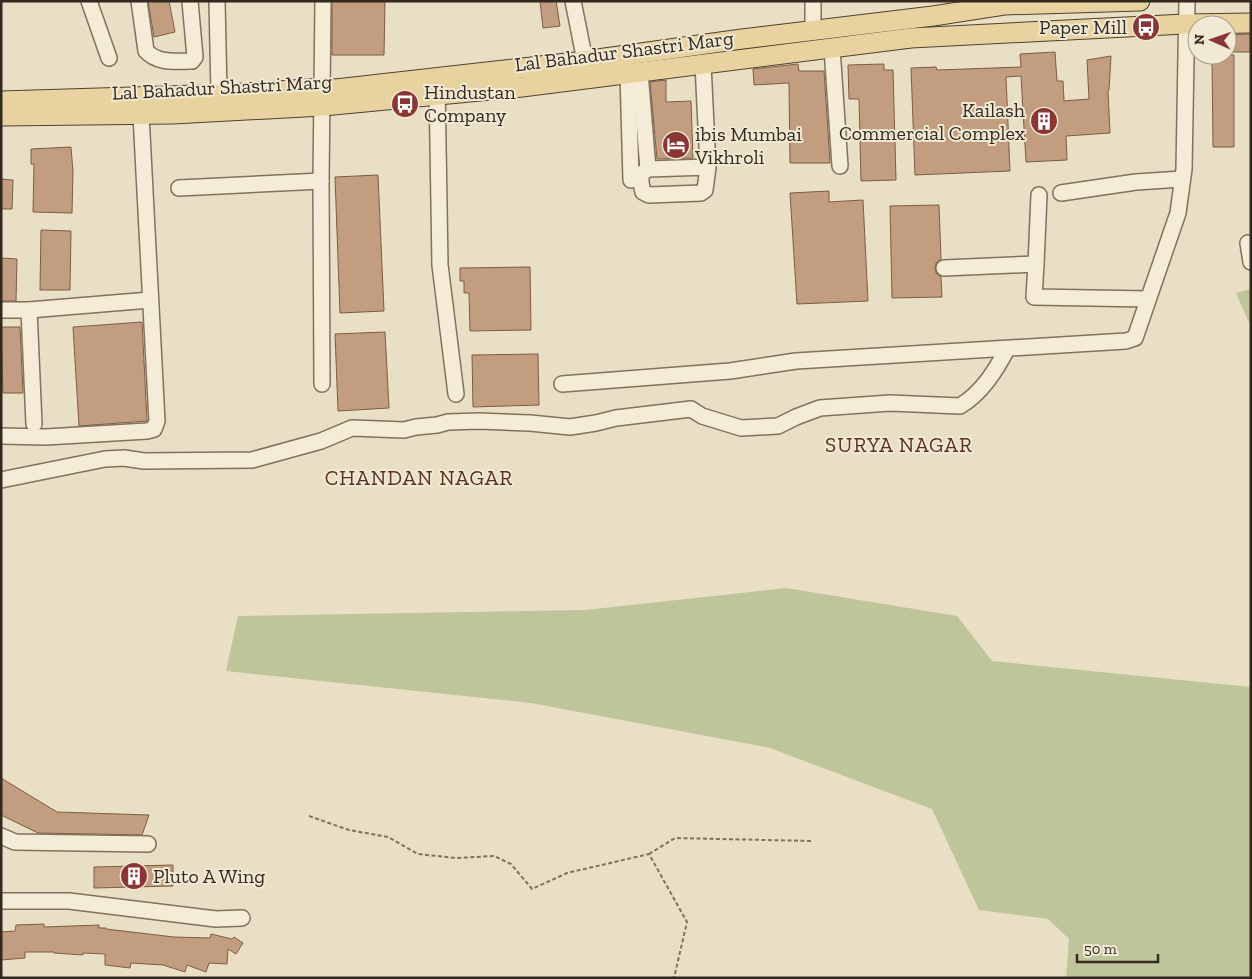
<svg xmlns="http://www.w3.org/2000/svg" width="1252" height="979" viewBox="0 0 1252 979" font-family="'Zilla Slab',serif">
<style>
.green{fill:#bfc59a}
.building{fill:#c29d7f;stroke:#7d5d45}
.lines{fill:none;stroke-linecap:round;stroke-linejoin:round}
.minor-casing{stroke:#81715d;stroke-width:18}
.major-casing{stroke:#4f4031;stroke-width:21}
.path{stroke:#81715d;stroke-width:2;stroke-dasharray:4 2.5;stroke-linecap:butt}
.minor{stroke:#f4ecd7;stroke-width:15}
.major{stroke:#e8d3a0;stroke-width:19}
.labels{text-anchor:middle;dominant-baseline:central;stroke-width:4;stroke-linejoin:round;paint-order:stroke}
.poi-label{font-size:20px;fill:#33291f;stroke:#f1e9d3;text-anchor:start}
.street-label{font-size:20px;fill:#33291f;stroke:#f1e9d3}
.neighbourhood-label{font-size:21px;letter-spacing:1px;fill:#5a3023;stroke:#f1e9d3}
</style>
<rect width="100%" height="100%" fill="#e8dfc4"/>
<g class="green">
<path d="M1251,289v38l-15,-34z"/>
<path d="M786,588l171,28 35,45 259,26v291h-185l3,-39 -21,-20 -69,-9 -47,-101 -162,-61 -239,-45 -305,-32 12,-55 347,-6z"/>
</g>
<g class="building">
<path d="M148,1h21l6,31 -21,5z"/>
<path d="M332,1h53l-1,54h-52z"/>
<path d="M540,1h16l4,25 -17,2z"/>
<path d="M1251,34v18h-24v-17z"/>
<path d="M1055,52l2,29h6l1,20 25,-2 -2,-39 24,-4 -2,34 -1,1 2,42 -44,3 1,24 -41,2 -5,-86 -15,1 4,94 -95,4 -4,-107 25,-1 1,3 84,-3 -1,-13z"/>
<path d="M1212,55h22v92h-21z"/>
<path d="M798,64l1,7h25l6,92h-40l-1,-80 -35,2 -1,-16z"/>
<path d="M884,64v6h9l3,110 -35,1 -2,-82h-10l-1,-34z"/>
<path d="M666,80v22l25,-1 2,57 -36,1 -7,-77z"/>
<path d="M71,147l2,25 -1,41 -39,-1 1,-48h-3v-15z"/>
<path d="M378,175l6,136 -44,2 -5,-136z"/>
<path d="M1,179l12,1 -1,29h-11z"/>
<path d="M829,191v11l34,-2 5,101 -71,3 -7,-111z"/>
<path d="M939,205l2,54 -5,4 -1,5 1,5 5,4 1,20 -50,1 -2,-92z"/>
<path d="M41,230l30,1 -1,59h-30z"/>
<path d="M1,258l16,1 -1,42h-15z"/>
<path d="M530,267l1,63 -61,1 -1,-38h-5v-12h-4v-13z"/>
<path d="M142,322l5,99 -68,5 -6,-99z"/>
<path d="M1,327h19l3,66h-20z"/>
<path d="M385,332l4,76 -51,3 -3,-77z"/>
<path d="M538,354l1,51 -66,2 -1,-52z"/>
<path d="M1,778l56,34 92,3 -7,20 -104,-2 -37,-18z"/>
<path d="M173,865v21l-79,2v-21z"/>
<path d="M44,924v3l55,-2v3h7v1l68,8 36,1 1,-4 21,5 2,-2 9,6 -7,11 -8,-5 -1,15 -18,-1 -3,9 -19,-7 -2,7 -22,-7 -32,-2 -1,5 -25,-3v-11l-22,-1v2l-29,-2v-1h-29v6l-24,2v-28l14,-1 1,-6z"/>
</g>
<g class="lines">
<g class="minor-casing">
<g id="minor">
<path d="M89,1l20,57"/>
<path d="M139,1l7,50c12,13 30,10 46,10l3,-4 -5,-56"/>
<path d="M217,1l2,93"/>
<path d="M573,1l12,60"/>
<path d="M813,1v30"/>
<path d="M832,48l8,118"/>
<path d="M703,64l5,103 -3,23 -4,3 -52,2 -6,-3 -2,-9v-9l7,-5 60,-2"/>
<path d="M640,72l8,97"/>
<path d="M628,74l3,106"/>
<path d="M437,84l3,181 16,129"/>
<path d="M179,188l142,-7"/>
<path d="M1061,193l75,-11 46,-3"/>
<path d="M1248,243l3,19"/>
<path d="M1036,264l3,-69"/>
<path d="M944,268l92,-4 -2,33 114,2"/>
<path d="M1,310h28l121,-10"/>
<path d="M29,310l5,114"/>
<path d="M322,384l-1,-203 2,-180"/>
<path d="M562,384l168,-13 66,-10 330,-20 9,-3 43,-125 6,-44 3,-168"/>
<path d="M1,436l45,1 101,-6 7,-2 3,-8 -16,-306"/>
<path d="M1,480l104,-21 19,-1 20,3 108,-1 69,-19 31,-13 52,2 12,-3 21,-2 11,-3 31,-1 51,2 40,4 26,-4 20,-5 75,-9 11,7 39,12 37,-2 18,-9 24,-9 70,-5 70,3c22,-13 36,-36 47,-57"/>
<path d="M1,836l14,6 133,2"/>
<path d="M1,901h68l147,18 26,-1"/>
</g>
</g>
<g class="major-casing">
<g id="major">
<path d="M1,101l228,-7 94,-6 13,1 240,-27 166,-23 191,-23 71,-11 136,-4"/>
<path d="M1,116l172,-2 150,-8 199,-19 389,-49 274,-14 66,-1"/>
</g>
</g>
<g class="path">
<path d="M309,816l40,14 39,7 30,17 38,4 38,-2 17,8 21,25 35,-16 82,-19 38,68 -13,56"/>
<path d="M649,854l26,-16 136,3"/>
</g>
<use href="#minor" class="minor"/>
<use href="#major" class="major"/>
</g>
<defs>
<g id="bus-disc" transform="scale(1.4375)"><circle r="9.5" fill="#893634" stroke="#f1e9d3"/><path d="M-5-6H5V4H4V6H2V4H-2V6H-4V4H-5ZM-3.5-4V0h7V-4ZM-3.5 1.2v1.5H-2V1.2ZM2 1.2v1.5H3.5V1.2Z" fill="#fff"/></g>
<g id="building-disc" transform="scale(1.4375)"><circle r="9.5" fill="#893634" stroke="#f1e9d3"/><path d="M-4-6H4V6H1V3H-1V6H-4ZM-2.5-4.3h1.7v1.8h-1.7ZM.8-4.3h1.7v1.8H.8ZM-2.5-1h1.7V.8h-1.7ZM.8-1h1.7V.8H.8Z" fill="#fff"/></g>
<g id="hotel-disc" transform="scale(1.4375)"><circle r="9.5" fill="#893634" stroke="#f1e9d3"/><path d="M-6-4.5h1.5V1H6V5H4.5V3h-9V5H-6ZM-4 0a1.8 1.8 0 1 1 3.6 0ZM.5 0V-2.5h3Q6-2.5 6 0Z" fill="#fff"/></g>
</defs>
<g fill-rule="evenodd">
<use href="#bus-disc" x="1146" y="27"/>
<use href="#bus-disc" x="405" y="104"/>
<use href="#building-disc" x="1044" y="121"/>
<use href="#hotel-disc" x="676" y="145"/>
<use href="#building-disc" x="134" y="876"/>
</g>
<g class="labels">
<g class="poi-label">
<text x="1127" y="27" text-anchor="end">Paper Mill</text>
<text x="424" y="92">Hindustan<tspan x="424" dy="23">Company</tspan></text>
<text x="1025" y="110" text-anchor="end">Kailash<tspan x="1025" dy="23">Commercial Complex</tspan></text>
<text x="695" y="134">ibis Mumbai<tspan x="695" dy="23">Vikhroli</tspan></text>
<text x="153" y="876">Pluto A Wing</text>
</g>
<g class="street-label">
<text transform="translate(624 51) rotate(-7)">Lal Bahadur Shastri Marg</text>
<text transform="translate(222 87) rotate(-3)">Lal Bahadur Shastri Marg</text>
</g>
<g class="neighbourhood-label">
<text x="899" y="444">SURYA NAGAR</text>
<text x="419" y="477">CHANDAN NAGAR</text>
</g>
</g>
<rect width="1252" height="979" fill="none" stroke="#33291f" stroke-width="5"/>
<g transform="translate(1212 40) rotate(272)"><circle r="24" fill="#f1e9d3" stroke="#a59c8b"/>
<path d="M0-4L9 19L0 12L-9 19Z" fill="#893634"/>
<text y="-8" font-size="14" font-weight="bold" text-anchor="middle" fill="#33291f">N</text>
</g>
<path d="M1077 954v8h81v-8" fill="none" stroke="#33291f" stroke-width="2.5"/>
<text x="1084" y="954" font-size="15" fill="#33291f" stroke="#f1e9d3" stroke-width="4" paint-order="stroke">50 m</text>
</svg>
